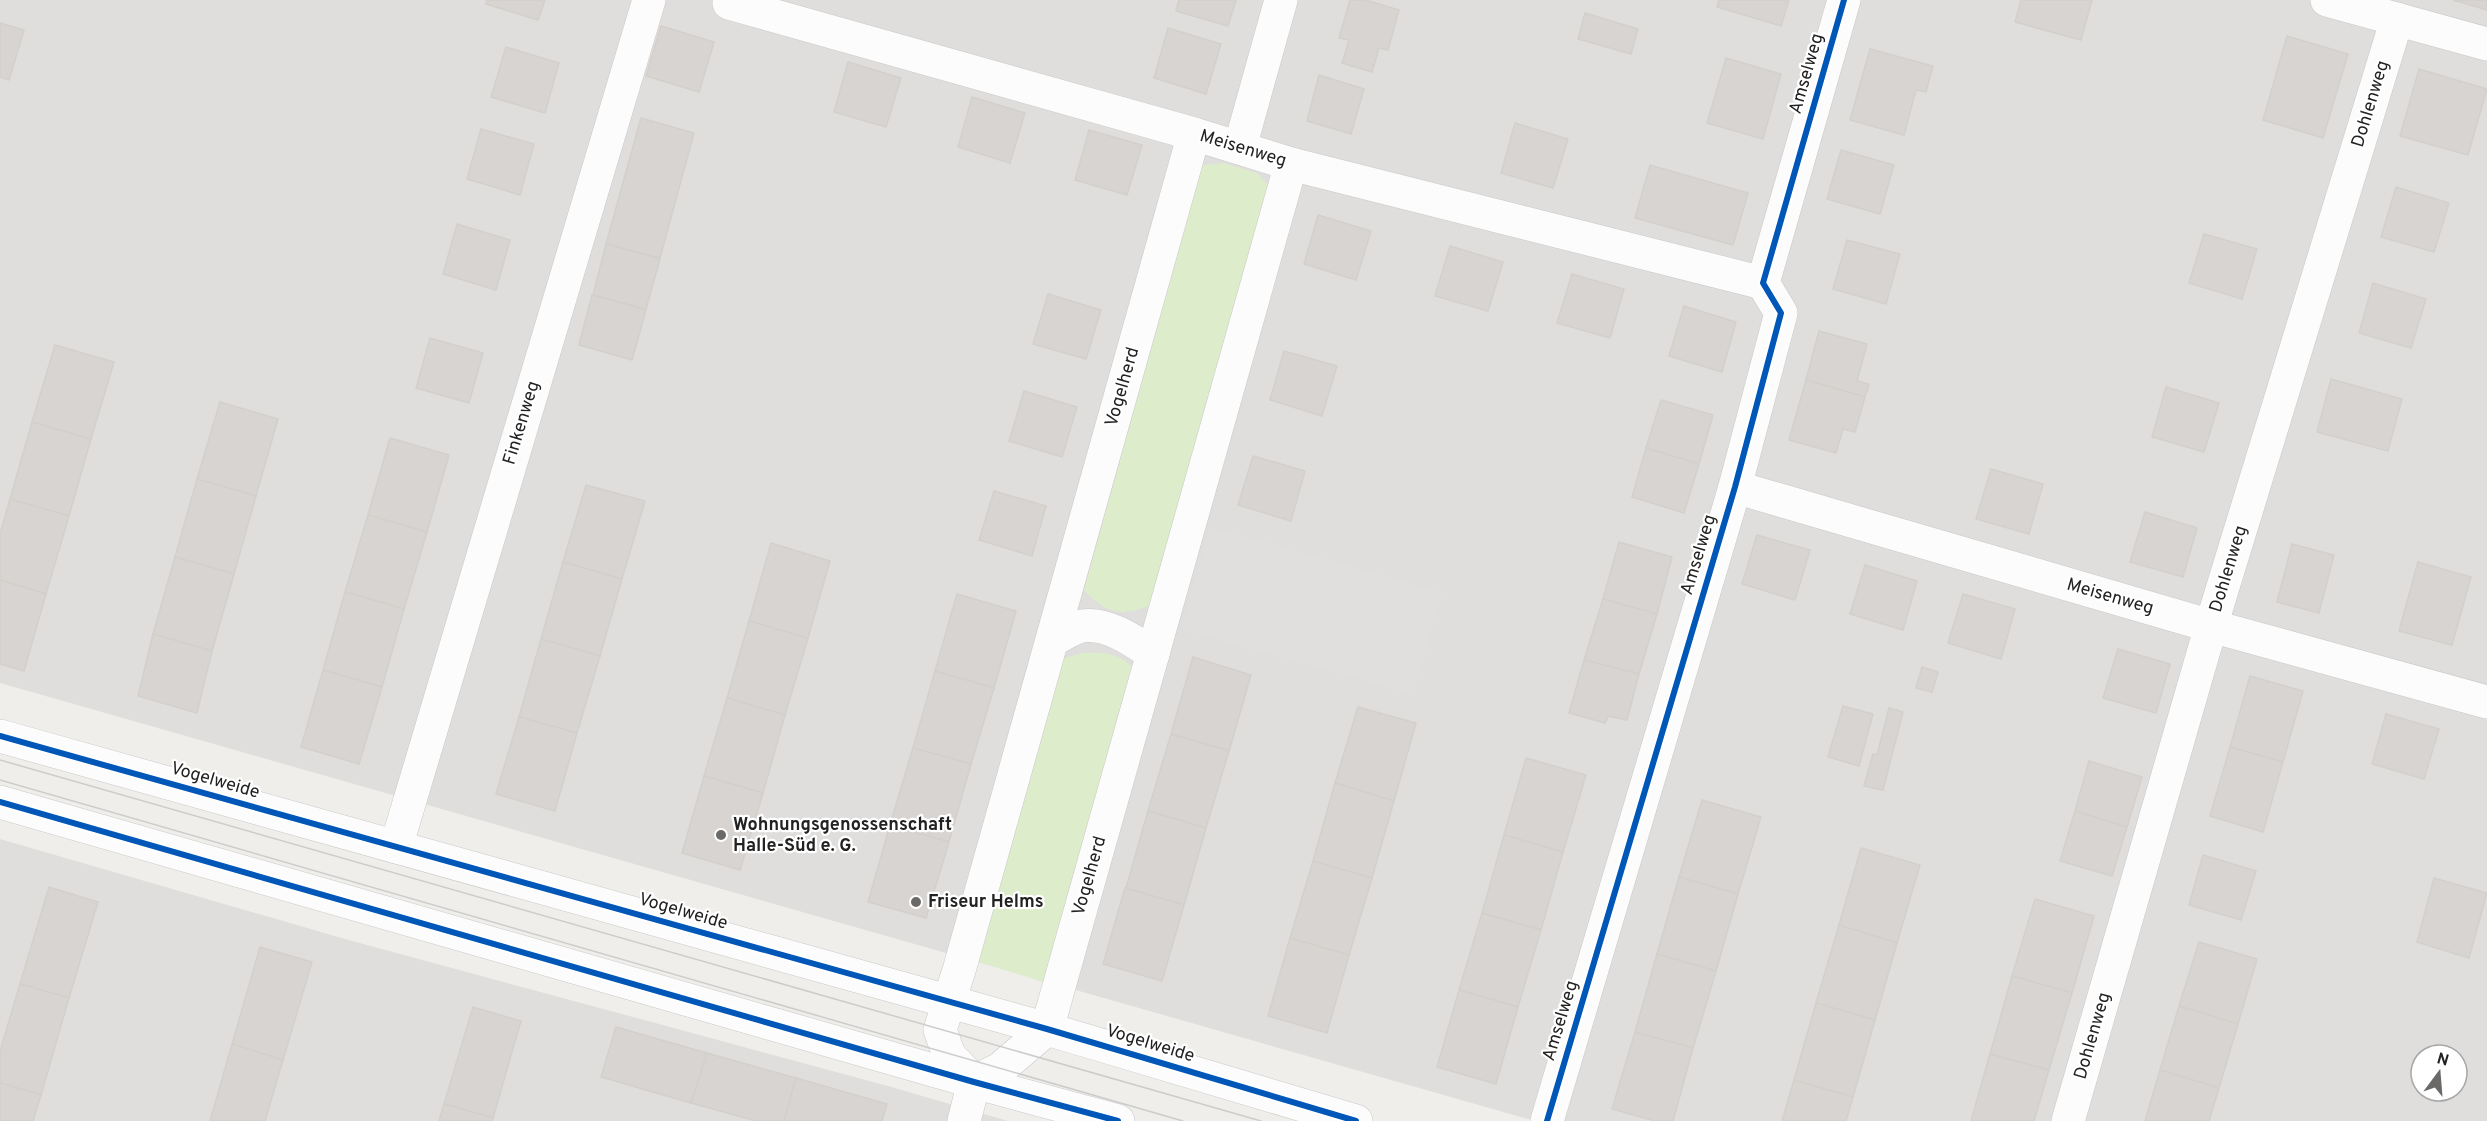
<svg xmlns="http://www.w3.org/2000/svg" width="2487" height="1121" viewBox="0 0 2487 1121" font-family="Overpass,sans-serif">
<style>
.residential{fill:#dfdedc;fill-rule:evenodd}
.grass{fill:#ddeccb}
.parking{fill:#e0dfde}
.building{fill:#d7d4d2;stroke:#d3d0cc;stroke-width:1.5}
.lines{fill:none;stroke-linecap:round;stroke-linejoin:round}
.minor-casing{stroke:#c9c8c7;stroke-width:34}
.tertiary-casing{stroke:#c9c8c7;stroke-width:34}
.minor{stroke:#fdfcfc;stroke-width:33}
.tertiary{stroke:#fdfcfc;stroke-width:33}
.tram{stroke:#ccc;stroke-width:1.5}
.cycleway-casing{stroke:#fff;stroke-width:10}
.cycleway{stroke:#0057b8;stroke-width:6}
.poi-dot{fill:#6a6968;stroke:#fff;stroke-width:2}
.labels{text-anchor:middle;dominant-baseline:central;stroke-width:4.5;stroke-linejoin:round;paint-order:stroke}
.street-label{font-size:18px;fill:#222;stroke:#fff}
.poi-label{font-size:18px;font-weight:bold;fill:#222;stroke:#fff;text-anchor:start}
</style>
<rect width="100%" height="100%" fill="#f0eeeb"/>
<g class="residential">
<path d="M0,0h2487v1121h-952l-1535,-438zM2421,1055h36v36h-36z"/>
<path d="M0,839l345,100 543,147 120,35h-1008z"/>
</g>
<g class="grass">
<path d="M1223,163l34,10 17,19 -121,412c-31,13 -46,11 -69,-14l118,-425z"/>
<path d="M1082,653c23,-1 34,-1 52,15l-85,316 -73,-23 86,-302z"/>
</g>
<path class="parking" d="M1210,527l232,65 -29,102 -232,-65z"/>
<g class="building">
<path d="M487,0h58l-7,20 -52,-16z"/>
<path d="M1179,0h57l-8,26 -52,-15z"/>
<path d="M1350,0h16l33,10 -11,40 -9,-2 -7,24 -30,-9 7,-23 -10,-2z"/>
<path d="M1719,0h70l-8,26 -64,-19z"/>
<path d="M2021,0h71l-11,40 -66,-18z"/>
<path d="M2453,0h34v10z"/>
<path d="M1585,13l53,16 -7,25 -53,-15z"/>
<path d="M0,23l24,7 -15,50 -9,-3z"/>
<path d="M661,26l53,16 -15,50 -53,-16z"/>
<path d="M1168,28l53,16 -15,50 -52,-16z"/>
<path d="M2287,36l61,18 -25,84 -60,-18z"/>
<path d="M506,47l53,16 -14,50 -54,-16z"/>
<path d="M1870,49l63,17 -7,26 -10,-2 -12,45 -54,-15z"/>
<path d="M1726,58l55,16 -18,65 -56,-16z"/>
<path d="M848,62l53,16 -15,49 -52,-15z"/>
<path d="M2419,69l68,20 -19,66 -68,-19z"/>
<path d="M1319,75l45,14 -13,45 -44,-13z"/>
<path d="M972,97l53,16 -15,50 -52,-16z"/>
<path d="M641,118l53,15 -34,125 -54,-14z"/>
<path d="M1515,123l53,16 -15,49 -52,-15z"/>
<path d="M481,129l53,15 -14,51 -53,-16z"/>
<path d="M1089,130l53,15 -15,50 -52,-15z"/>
<path d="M1841,150l53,15 -14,49 -53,-15z"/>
<path d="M1650,165l98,28 -15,52 -98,-27z"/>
<path d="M2396,187l53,16 -15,49 -53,-15z"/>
<path d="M1318,215l53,16 -15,49 -52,-16z"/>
<path d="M457,224l53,16 -14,50 -53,-16z"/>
<path d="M2204,234l53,15 -15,50 -53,-16z"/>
<path d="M1847,240l53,14 -14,50 -53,-15z"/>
<path d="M606,244l54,15 -14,50 -53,-14z"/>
<path d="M1450,246l53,16 -15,49 -53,-15z"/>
<path d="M1572,274l52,15 -14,49 -53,-15z"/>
<path d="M2373,283l53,16 -15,49 -52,-15z"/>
<path d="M1048,294l53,16 -15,49 -53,-15z"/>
<path d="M592,295l54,15 -14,50 -53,-15z"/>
<path d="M1684,306l52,16 -14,50 -53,-16z"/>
<path d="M1819,331l48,13 -10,37 12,3 -4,13 -59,-17z"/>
<path d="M430,338l53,15 -14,50 -53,-15z"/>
<path d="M55,345l59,17 -23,77 -59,-17z"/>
<path d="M1284,351l53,15 -15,50 -52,-16z"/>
<path d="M2331,379l71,20 -14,52 -71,-19z"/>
<path d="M1806,380l59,17 -10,35 -12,-3 -7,24 -47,-13z"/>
<path d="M2166,387l53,16 -15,49 -52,-15z"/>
<path d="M1024,391l53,16 -15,50 -53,-16z"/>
<path d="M1661,400l52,15 -14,49 -53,-16z"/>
<path d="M220,402l58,17 -22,77 -59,-17z"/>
<path d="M32,422l59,17 -22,77 -59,-17z"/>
<path d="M390,438l59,17 -22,77 -59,-17z"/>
<path d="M1646,448l53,16 -15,49 -52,-16z"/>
<path d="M1253,456l52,15 -14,50 -53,-16z"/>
<path d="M1991,469l52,15 -14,50 -53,-15z"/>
<path d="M197,479l59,17 -22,78 -59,-17z"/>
<path d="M586,485l59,16 -23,78 -59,-17z"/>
<path d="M994,491l52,15 -14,50 -53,-16z"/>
<path d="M10,499l59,17 -23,78 -46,-14v-46z"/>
<path d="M2145,512l52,16 -14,49 -53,-15z"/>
<path d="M368,515l59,17 -23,77 -59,-17z"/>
<path d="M1757,535l53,15 -15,50 -53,-16z"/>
<path d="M1619,542l53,15 -15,57 -54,-15z"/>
<path d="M771,543l59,18 -22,77 -59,-17z"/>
<path d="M2292,544l42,11 -15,58 -42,-11z"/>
<path d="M175,557l59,17 -22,77 -59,-17z"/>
<path d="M563,562l59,17 -22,77 -59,-17z"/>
<path d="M2418,562l53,15 -19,68 -53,-14z"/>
<path d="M1865,565l52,16 -14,49 -53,-16z"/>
<path d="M0,580l46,14 -22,77 -24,-7z"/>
<path d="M345,592l59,17 -22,78 -59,-17z"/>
<path d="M957,594l59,17 -22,77 -59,-17z"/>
<path d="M1963,594l52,15 -14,50 -53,-16z"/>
<path d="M1603,599l54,15 -18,60 -55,-14z"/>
<path d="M749,621l59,17 -23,77 -58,-17z"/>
<path d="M153,634l59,17 -15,62 -59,-17z"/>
<path d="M541,639l59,17 -23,77 -58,-16z"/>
<path d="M2118,649l52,15 -14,49 -53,-15z"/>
<path d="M1193,657l58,18 -22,76 -58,-17z"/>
<path d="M1584,660l55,14 -12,46 -19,-4 -3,7 -36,-10z"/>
<path d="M1922,667l16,5 -6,20 -16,-4z"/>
<path d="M323,670l59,17 -23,77 -58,-17z"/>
<path d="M935,671l59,17 -23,76 -58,-16z"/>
<path d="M2250,676l53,15 -20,71 -53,-15z"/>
<path d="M727,698l58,17 -22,78 -59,-17z"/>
<path d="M1843,706l30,8 -14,52 -31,-9z"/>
<path d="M1358,707l58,16 -22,78 -59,-18z"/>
<path d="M1889,708l14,4 -20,78 -19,-4 9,-32 4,1z"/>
<path d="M2386,714l53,15 -15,50 -52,-15z"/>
<path d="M519,717l58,16 -22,78 -59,-17z"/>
<path d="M1171,734l58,17 -23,77 -58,-17z"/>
<path d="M2230,747l53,15 -20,70 -53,-16z"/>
<path d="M913,748l58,16 -22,78 -59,-17z"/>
<path d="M1526,758l60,17 -23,77 -59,-17z"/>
<path d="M2089,761l53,16 -15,50 -52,-16z"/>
<path d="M704,776l59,17 -23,77 -58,-17z"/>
<path d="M1335,783l59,18 -22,77 -59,-17z"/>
<path d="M1702,800l59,17 -23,77 -59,-17z"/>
<path d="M1148,811l58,17 -22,77 -58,-17z"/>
<path d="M2075,811l52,16 -15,49 -52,-15z"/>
<path d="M890,825l59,17 -23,76 -58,-16z"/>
<path d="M1504,835l59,17 -22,78 -59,-17z"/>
<path d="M1861,848l59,17 -23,78 -58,-18z"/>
<path d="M2203,855l53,16 -15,49 -52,-15z"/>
<path d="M1313,861l59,17 -23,77 -59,-17z"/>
<path d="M1679,877l59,17 -22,77 -59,-17z"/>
<path d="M2434,878l53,15 -18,65 -52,-16z"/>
<path d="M49,887l49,15 -29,96 -49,-14z"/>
<path d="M1125,888l59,17 -22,76 -59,-17z"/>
<path d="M2035,899l59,17 -22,77 -60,-17z"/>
<path d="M1482,913l59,17 -23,77 -59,-17z"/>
<path d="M1839,925l58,18 -22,77 -59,-17z"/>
<path d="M1290,938l59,17 -22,78 -59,-17z"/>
<path d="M2199,942l58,17 -19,65 -59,-18z"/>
<path d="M260,947l52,15 -29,98 -51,-16z"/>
<path d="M1657,954l59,17 -23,77 -58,-16z"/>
<path d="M2012,976l60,17 -23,77 -59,-16z"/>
<path d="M20,984l49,14 -28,97 -41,-12v-32z"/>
<path d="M1459,990l59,17 -22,77 -59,-17z"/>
<path d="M1816,1003l59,17 -22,77 -59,-17z"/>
<path d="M2179,1006l59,18 -19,64 -59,-18z"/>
<path d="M473,1007l48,14 -28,97 -49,-14z"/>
<path d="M616,1027l91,26 -16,50 -90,-26z"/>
<path d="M1635,1032l58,16 -20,73h-18l-43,-12z"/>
<path d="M232,1044l51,16 -18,61h-55z"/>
<path d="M707,1053l89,25 -12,43h-28l-65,-18z"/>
<path d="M1990,1054l59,16 -15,51h-63z"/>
<path d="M2160,1070l59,18 -10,33h-64z"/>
<path d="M796,1078l91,26 -5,17h-98z"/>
<path d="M1794,1080l59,17 -7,24h-64z"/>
<path d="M0,1083l41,12 -8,26h-33z"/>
<path d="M444,1104l49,14 -1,3h-53z"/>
</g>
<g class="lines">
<g class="minor-casing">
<g id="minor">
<path d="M730,0l-1,3 465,131 97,30 472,119"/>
<path d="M2327,0l160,44"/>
<path d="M1240,147l41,-147"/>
<path d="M1735,487l476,139 276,76"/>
<path d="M1052,640c9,-4 20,-12 30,-14 25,-4 52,15 71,28"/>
<path d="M396,847l253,-847"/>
<path d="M974,1082l-25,-27 -9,-25 20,-63 234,-833"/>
<path d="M974,1082l26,-13 47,-40 244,-865"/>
<path d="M964,1121l10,-39"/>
<path d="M1547,1121l188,-634 46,-174 -18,-30 81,-283"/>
<path d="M2068,1121l143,-495 186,-607"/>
</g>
</g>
<g class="tertiary-casing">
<g id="tertiary">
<path d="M0,736l1047,293 309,92"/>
<path d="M0,802l974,280 144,39"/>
</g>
</g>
<use href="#minor" class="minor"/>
<use href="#tertiary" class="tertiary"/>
<g class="tram">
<path d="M0,760l1261,361"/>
<path d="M0,780l1183,341"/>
</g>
<g class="cycleway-casing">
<g id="cycleway">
<path d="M0,736l1047,293 309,92"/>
<path d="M0,802l974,280 144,39"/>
<path d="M1547,1121l188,-634 46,-174 -18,-30 81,-283"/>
</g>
</g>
<use href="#cycleway" class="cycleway"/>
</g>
<g class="poi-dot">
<circle cx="721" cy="835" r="6"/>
<circle cx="916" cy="902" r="6"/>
</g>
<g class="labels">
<g class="street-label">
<text transform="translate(1807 74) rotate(-74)">Amselweg</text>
<text transform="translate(2371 104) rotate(-73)">Dohlenweg</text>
<text transform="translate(1243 149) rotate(17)">Meisenweg</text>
<text transform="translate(1123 387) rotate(-74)">Vogelherd</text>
<text transform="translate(522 423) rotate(-73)">Finkenweg</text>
<text transform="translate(1699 555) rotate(-73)">Amselweg</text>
<text transform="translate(2229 569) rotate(-73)">Dohlenweg</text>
<text transform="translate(2110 597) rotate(16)">Meisenweg</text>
<text transform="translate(215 781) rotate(16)">Vogelweide</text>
<text transform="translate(1090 876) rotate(-74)">Vogelherd</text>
<text transform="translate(683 912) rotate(16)">Vogelweide</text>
<text transform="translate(1561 1021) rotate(-73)">Amselweg</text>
<text transform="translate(2093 1036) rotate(-74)">Dohlenweg</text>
<text transform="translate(1150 1044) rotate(17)">Vogelweide</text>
</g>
<g class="poi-label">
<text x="733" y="825">Wohnungsgenossenschaft<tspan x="733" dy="21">Halle-Süd e. G.</tspan></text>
<text x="928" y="902">Friseur Helms</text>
</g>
</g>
<g transform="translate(2439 1073) rotate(16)"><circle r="28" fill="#ffffff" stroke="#a7a7a7" stroke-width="1.5"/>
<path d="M0-4.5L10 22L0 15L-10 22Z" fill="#6a6968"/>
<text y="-9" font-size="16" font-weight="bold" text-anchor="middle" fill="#222222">N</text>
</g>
</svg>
